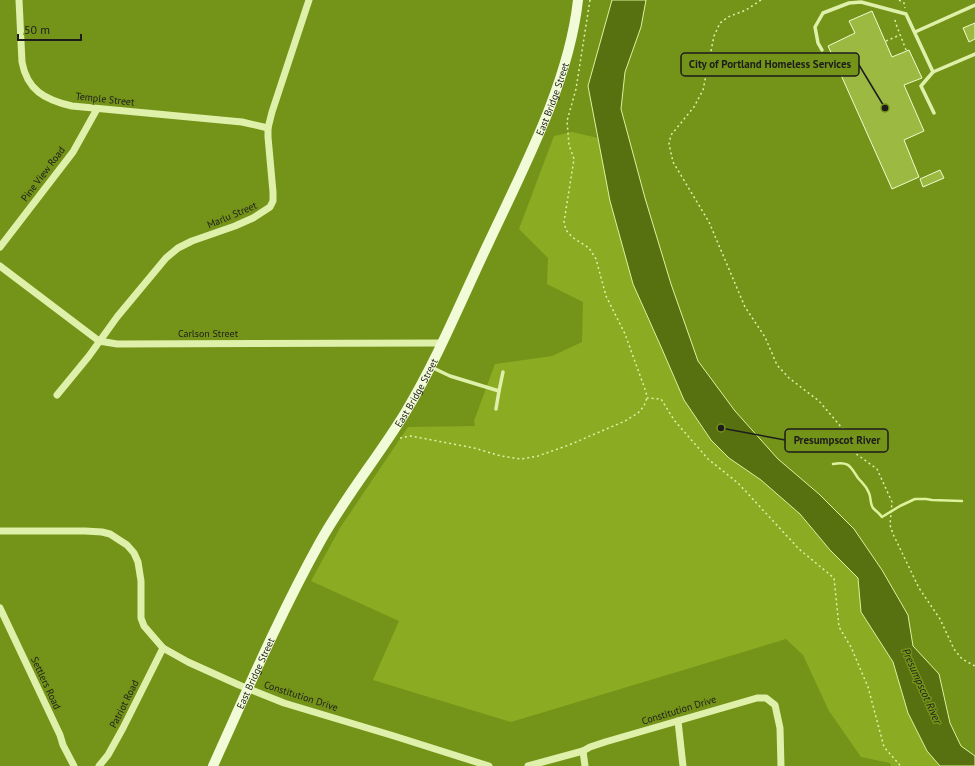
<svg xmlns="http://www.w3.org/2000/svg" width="975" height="766" viewBox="0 0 975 766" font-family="'PT Sans',sans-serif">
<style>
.green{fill:#8bac22}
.water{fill:#577111;stroke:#def29c}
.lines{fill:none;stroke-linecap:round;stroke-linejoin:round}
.stream{stroke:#def29c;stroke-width:2.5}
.building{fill:#9cba42;stroke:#f1fbd0}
.path{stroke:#dff0aa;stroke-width:1.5;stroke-dasharray:2 3;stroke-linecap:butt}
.lane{stroke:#dff0aa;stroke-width:3.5}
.street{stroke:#dff0aa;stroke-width:7}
.secondary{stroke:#f2fbd7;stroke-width:10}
.labels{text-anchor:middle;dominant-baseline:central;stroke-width:3;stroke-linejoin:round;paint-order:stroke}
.street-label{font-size:10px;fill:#1d1d1d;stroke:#749319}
.water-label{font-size:11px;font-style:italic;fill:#1c1c19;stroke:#749319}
.leader{fill:none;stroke:#1d1d1d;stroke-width:1.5}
.callout-dot{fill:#1d1d1d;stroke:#749319;stroke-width:1.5}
.callout{fill:#749319;stroke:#1d1d1d;stroke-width:1.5}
.callout-label{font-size:11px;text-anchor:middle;font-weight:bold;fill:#1d1d1d}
</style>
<rect width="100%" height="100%" fill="#749319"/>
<path class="green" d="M572,132l26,6 12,63 52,148 22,51 27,40 18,18 32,22 39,34 30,36 28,28 3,34 32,50 15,51 19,38 13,15h-49l-1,-3 -29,-6 -32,-46 -26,-56 -17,-16 -275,83 -138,-42 26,-59 -88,-40 29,-53 68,-101 67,-1 -1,-5 21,-57 57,-8 30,-14 1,-40 -36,-18 1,-26 -29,-29 35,-93z"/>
<path class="water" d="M612,0h34l-5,27 -16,45 -4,37 24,89 26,86 27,77 37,50 43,48 41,35 35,35 28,41 26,45 5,31 26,28 11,49 11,23 14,10v10h-35l-13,-15 -19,-38 -15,-51 -32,-50 -3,-34 -28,-28 -30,-36 -39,-34 -32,-22 -18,-18 -27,-40 -22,-51 -29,-65 -23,-83 -22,-115z"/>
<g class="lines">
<path class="stream" d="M833,464c16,-3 17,2 25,14 4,5 8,7 11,15 2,4 1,11 4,15 3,3 7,6 9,9l18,-11 15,-7h11l6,1 30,1"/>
</g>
<g class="building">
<path d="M872,11l20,46 17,-7 13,28 -18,7 20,46 -20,9 15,37 -27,12 -64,-143 27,-13 -6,-12z"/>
<path d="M975,23v16l-6,3 -6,-14z"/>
<path d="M940,170l4,8 -21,9 -3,-8z"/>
</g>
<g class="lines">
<g class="path">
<path d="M590,0l-14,89 -9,32 2,24 5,14 -10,63 2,8 6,7 17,11 7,11 10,37 19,38 21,58 1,6 14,1 13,21 34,39 30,24 61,66 35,29 5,49 12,20 17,40 16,60 15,17 1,2"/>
<path d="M761,0l-15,10 -18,7 -8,6 -6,13 -11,54 -9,17 -23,28 -2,9 4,18 36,60 36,85 20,30 12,28 12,13 30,23 29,34 7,18 22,16 15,33 -2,23 3,9 26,54 21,31 14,30 8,10 13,7"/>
<path d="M899,0l5,3 1,5"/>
<path d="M895,20l1,4 10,26"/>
<path d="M886,41l14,-6"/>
<path d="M400,438l11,-2 63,12 27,8 20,3 17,-3 31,-11 56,-24 13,-8 6,-7 3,-8"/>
</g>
<g class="lane">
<path d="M915,32l60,-27"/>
<path d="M822,50l-4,-7 -3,-16 8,-14 26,-10 12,-1 45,12 27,58"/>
<path d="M934,113l-13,-27 12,-14 42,-18"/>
<path d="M431,367l19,9 49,15 4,-19"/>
<path d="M496,409l3,-18"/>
</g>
<g class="street">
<path d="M19,0l3,62c5,28 23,38 50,44l170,16 26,6"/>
<path d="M0,247l73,-95 24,-43"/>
<path d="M0,266l99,75 18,3 325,-1"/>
<path d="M57,395l32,-39 28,-39 49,-59 12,-10 14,-7 43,-15 18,-8 17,-11 3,-6v-9l-5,-55v-9l4,-16 37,-112"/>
<path d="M0,531h85l17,1 8,2 17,11 7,8 4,9 3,19v37l3,8 19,22 25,14 51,23 45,18 110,33 95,30"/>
<path d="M0,608l60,127 3,10 11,21"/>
<path d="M678,721l5,45"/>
<path d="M583,751l2,15"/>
<path d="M99,766l9,-11 15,-27 40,-80"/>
<path d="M528,766l55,-15 7,-4 15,-5 152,-44h9l9,7 5,23 1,38"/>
</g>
<path class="secondary" id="s1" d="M213,766c34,-75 67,-152 107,-224 25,-45 58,-85 85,-129 32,-53 56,-112 83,-169 35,-75 81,-161 90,-244"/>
</g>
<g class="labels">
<g class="street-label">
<text stroke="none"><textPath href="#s1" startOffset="750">East Bridge Street</textPath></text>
<text transform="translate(105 99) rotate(6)">Temple Street</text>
<text transform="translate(43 174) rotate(-53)">Pine View Road</text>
<text transform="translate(232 215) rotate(-23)">Marlu Street</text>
<text x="208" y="333">Carlson Street</text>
<text stroke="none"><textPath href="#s1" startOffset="426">East Bridge Street</textPath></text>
<text stroke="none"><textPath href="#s1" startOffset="102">East Bridge Street</textPath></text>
<text transform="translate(46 683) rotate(65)">Settlers Road</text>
<text transform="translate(301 696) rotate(18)">Constitution Drive</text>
<text transform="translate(124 704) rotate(-63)">Patriot Road</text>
<text transform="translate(679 710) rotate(-17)">Constitution Drive</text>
</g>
<g class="water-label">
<text transform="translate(922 686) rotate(66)">Presumpscot River</text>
</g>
</g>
<path class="leader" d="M885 108L859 65M721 428L785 440"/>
<g class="callout-dot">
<circle cx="885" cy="108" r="4"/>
<circle cx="721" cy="428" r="4"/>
</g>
<g class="callout">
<rect x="681" y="53" width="178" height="23" rx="4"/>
<rect x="785" y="429" width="103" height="23" rx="4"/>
</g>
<g class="callout-label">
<text x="770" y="68">City of Portland Homeless Services</text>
<text x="837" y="444">Presumpscot River</text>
</g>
<path d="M18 34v6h63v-6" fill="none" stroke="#1d1d1d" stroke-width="2"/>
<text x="24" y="34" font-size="12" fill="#1d1d1d" stroke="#749319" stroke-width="3" paint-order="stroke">50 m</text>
</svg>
